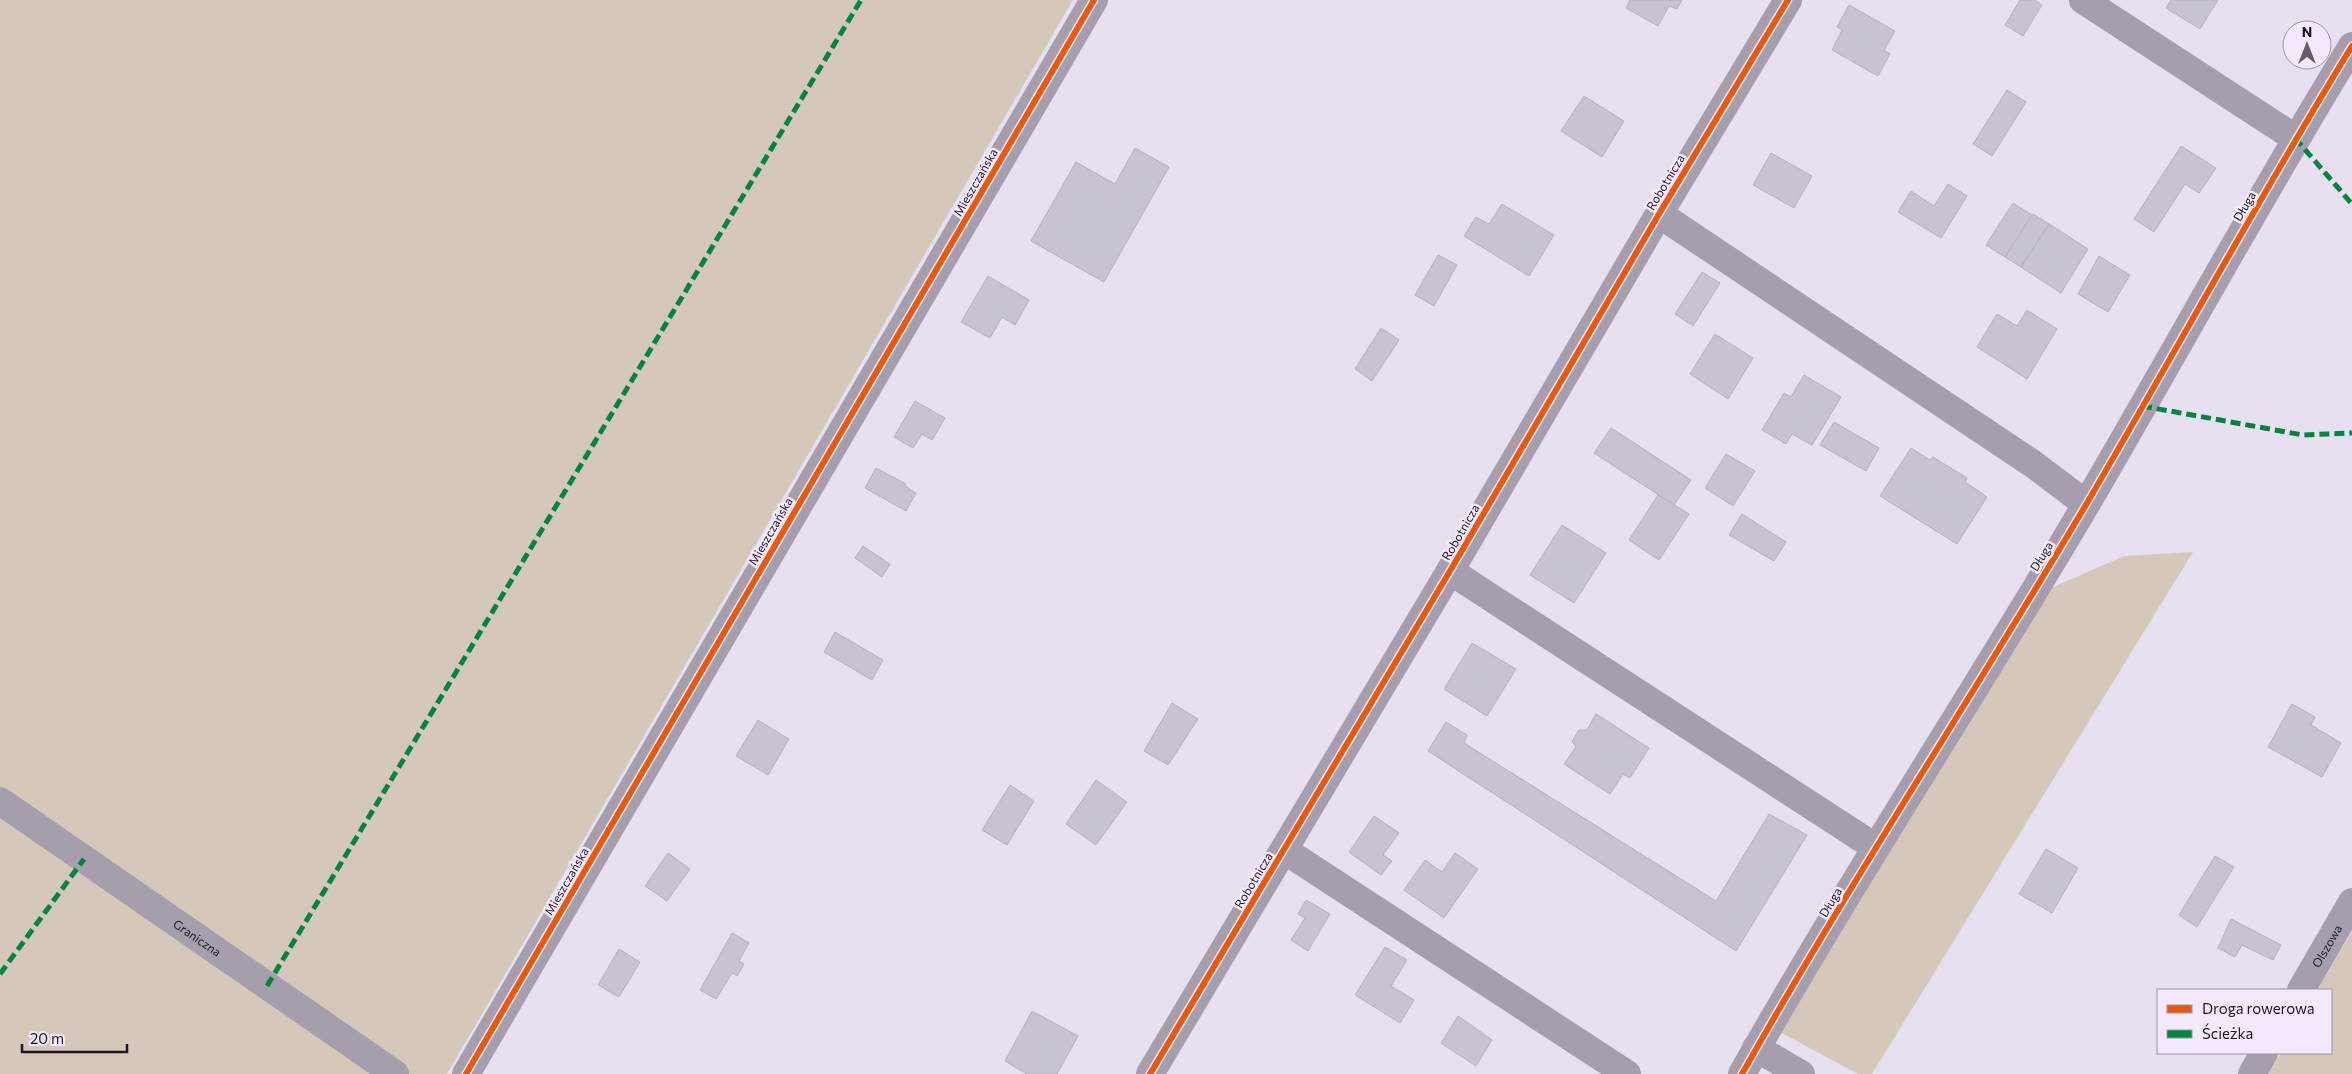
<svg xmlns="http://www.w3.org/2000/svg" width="2352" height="1074" viewBox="0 0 2352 1074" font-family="Commissioner,sans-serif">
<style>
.green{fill:#d6c7bb}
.building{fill:#c9c2d0;stroke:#b6afbd}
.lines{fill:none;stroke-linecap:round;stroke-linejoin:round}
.minor{stroke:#a79ead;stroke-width:28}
.tertiary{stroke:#a79ead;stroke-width:28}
.quiet{stroke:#00873e;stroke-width:5;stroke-dasharray:10 5;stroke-linecap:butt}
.cycleway-casing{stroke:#f3e8fc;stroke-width:9}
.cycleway{stroke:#e8590c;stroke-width:6}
.labels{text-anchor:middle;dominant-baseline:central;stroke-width:5;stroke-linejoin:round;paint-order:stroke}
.street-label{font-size:12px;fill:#1d1622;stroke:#f3e8fc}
</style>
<rect width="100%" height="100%" fill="#e8dff1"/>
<g class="green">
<path d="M0,0h1073l-626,1074h-447z"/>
<path d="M2193,552l-321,522h-14l-80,-43 271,-442 75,-33z"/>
<path d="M2352,932v142h-84l13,-21h50v-63h-14z"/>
</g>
<g class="building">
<path d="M1630,0h52l-5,9 -8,-3 -11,20 -32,-18z"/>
<path d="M2020,0h15l7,5 -19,31 -18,-11z"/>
<path d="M2171,0h47l-18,29 -34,-21z"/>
<path d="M1849,5l46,26 -11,19 6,4 -12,22 -46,-26 10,-20 -5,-3z"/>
<path d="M2007,90l19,12 -34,54 -19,-12z"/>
<path d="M1584,96l40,25 -22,36 -41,-26z"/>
<path d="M2181,146l35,22 -17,25 -14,-9 -31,48 -20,-13z"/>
<path d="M1135,148l34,19 -65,115 -73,-41 45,-79 39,22z"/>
<path d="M1771,153l41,23 -18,32 -41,-23z"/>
<path d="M1948,184l19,12 -26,42 -43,-26 13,-21 23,15z"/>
<path d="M2013,203l19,12 -27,42 -19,-12z"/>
<path d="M1502,204l52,31 -25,41 -65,-40 12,-19 13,7z"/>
<path d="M2033,214l16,10 -28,43 -16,-10z"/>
<path d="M2049,224l39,25 -27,44 -40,-26z"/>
<path d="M1438,255l19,10 -23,41 -19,-11z"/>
<path d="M2099,256l31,19 -22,37 -30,-18z"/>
<path d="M1702,272l18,11 -27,43 -18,-12z"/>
<path d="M988,276l41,24 -14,25 -13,-8 -12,21 -29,-16z"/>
<path d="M2027,310l30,19 -30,50 -50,-32 20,-33 20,12z"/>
<path d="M1381,328l18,12 -27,41 -17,-12z"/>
<path d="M1715,334l38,24 -25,41 -38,-25z"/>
<path d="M1804,375l37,22 -29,48 -20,-11 -6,10 -24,-14 22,-37 7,4z"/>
<path d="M915,401l30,17 -13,22 -10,-6 -9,14 -19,-11z"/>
<path d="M1834,422l45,26 -13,23 -46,-26z"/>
<path d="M1611,428l80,52 -17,25 -80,-52z"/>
<path d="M1911,448l19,12 3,-3 34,21 -2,4 22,15 -30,47 -77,-48z"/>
<path d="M1726,454l29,17 -22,35 -28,-18z"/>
<path d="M876,468l30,16 -1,2 11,7 -10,18 -41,-23z"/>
<path d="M1658,495l31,19 -30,46 -30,-20z"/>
<path d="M1742,514l44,28 -12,19 -45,-26z"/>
<path d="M1562,525l44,28 -32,50 -44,-28z"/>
<path d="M863,546l27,18 -8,13 -27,-19z"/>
<path d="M835,632l48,28 -11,20 -48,-28z"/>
<path d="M1472,643l44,26 -29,47 -43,-27z"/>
<path d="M1172,703l26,16 -30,46 -24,-14z"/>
<path d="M2292,704l23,13 -4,8 30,18 -19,34 -54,-30z"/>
<path d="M1596,714l53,34 -19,30 -7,-4 -13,20 -46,-30 12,-17 -4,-6 7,-11h8z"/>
<path d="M758,720l31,19 -21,36 -32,-19z"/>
<path d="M1446,722l21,13 -3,8 252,158 53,-87 38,21 -71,116 -308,-200z"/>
<path d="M1096,780l31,22 -31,43 -30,-21z"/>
<path d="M1010,785l24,16 -27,44 -25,-15z"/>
<path d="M1374,816l25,17 -16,22 9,6 -11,14 -32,-23z"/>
<path d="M2046,849l32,19 -26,45 -33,-19z"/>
<path d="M668,853l22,16 -23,32 -22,-15z"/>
<path d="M1455,853l23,16 -34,49 -40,-28 21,-30 17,12z"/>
<path d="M2215,856l19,11 -37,60 -18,-12z"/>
<path d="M1306,900l24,14 -22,37 -17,-11 14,-22 -7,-4z"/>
<path d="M2231,919l50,26 -8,15 -31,-15 -7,12 -17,-9z"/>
<path d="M732,933l17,10 -10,18 5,3 -7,12 -5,-3 -16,26 -16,-9z"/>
<path d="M1385,947l22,13 -16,26 23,14 -14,23 -45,-28z"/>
<path d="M619,949l21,13 -21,35 -21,-12z"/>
<path d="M1032,1011l46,25 -21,38h-30l-22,-13z"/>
<path d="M1458,1016l34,24 -16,26 -35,-23z"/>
</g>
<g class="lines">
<g class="minor">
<path d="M2083,0l212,138"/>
<path d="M1659,214l374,250 53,40"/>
<path d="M1450,571l425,276"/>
<path d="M1284,850l343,224"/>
<path id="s1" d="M2301,990l51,-88"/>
<path d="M1756,1048l45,26"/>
<path d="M466,1074l628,-1074"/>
<path d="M1742,1074c109,-194 232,-379 345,-571 89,-152 173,-307 265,-457"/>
<path d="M2252,1074l12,-21"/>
</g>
<g class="tertiary">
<path id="s2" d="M0,801l395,273"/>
<path d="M1150,1074l300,-503 209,-357 129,-214"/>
</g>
<g class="quiet">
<path d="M2295,138l57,66"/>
<path d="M2142,406l161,29 49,-2"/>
<path d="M0,974l84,-115"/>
<path d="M267,986l594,-986"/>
</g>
<g class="cycleway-casing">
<g id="cycleway">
<path d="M466,1074l628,-1074"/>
<path d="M1150,1074l300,-503 209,-357 129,-214"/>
<path d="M1742,1074c109,-194 232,-379 345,-571 89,-152 173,-307 265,-457"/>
</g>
</g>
<use href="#cycleway" class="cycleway"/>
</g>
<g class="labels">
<g class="street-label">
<text transform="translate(975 182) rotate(-60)">Mieszczańska</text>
<text transform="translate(1665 182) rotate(-59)">Robotnicza</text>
<text transform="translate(2244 206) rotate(-60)">Długa</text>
<text transform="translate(770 531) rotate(-60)">Mieszczańska</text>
<text transform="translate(1460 532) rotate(-60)">Robotnicza</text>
<text transform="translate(2041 556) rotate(-58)">Długa</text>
<text transform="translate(1253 880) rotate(-59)">Robotnicza</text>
<text transform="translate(566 881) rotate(-60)">Mieszczańska</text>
<text transform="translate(1830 902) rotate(-59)">Długa</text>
<text stroke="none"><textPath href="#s2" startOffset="240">Graniczna</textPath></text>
<text stroke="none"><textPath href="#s1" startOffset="51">Olszowa</textPath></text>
</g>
</g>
<rect x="2157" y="989" width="175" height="65" fill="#f3e8fc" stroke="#9d94a5"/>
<rect x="2167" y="1005" width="25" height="8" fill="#e8590c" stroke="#9d94a5"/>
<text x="2202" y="1014" font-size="15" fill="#1d1622">Droga rowerowa</text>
<rect x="2167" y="1030" width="25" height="8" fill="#00873e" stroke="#9d94a5"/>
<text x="2202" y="1039" font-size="15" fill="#1d1622">Ścieżka</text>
<g transform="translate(2307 45)"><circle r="24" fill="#f3e8fc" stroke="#9d94a5"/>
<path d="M0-4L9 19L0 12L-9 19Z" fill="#645c6a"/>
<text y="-8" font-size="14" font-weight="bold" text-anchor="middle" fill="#1d1622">N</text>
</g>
<path d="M22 1044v8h105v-8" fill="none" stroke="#1d1622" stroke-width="2.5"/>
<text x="30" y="1044" font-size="15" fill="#1d1622" stroke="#f3e8fc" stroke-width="4" paint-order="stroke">20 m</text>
</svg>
